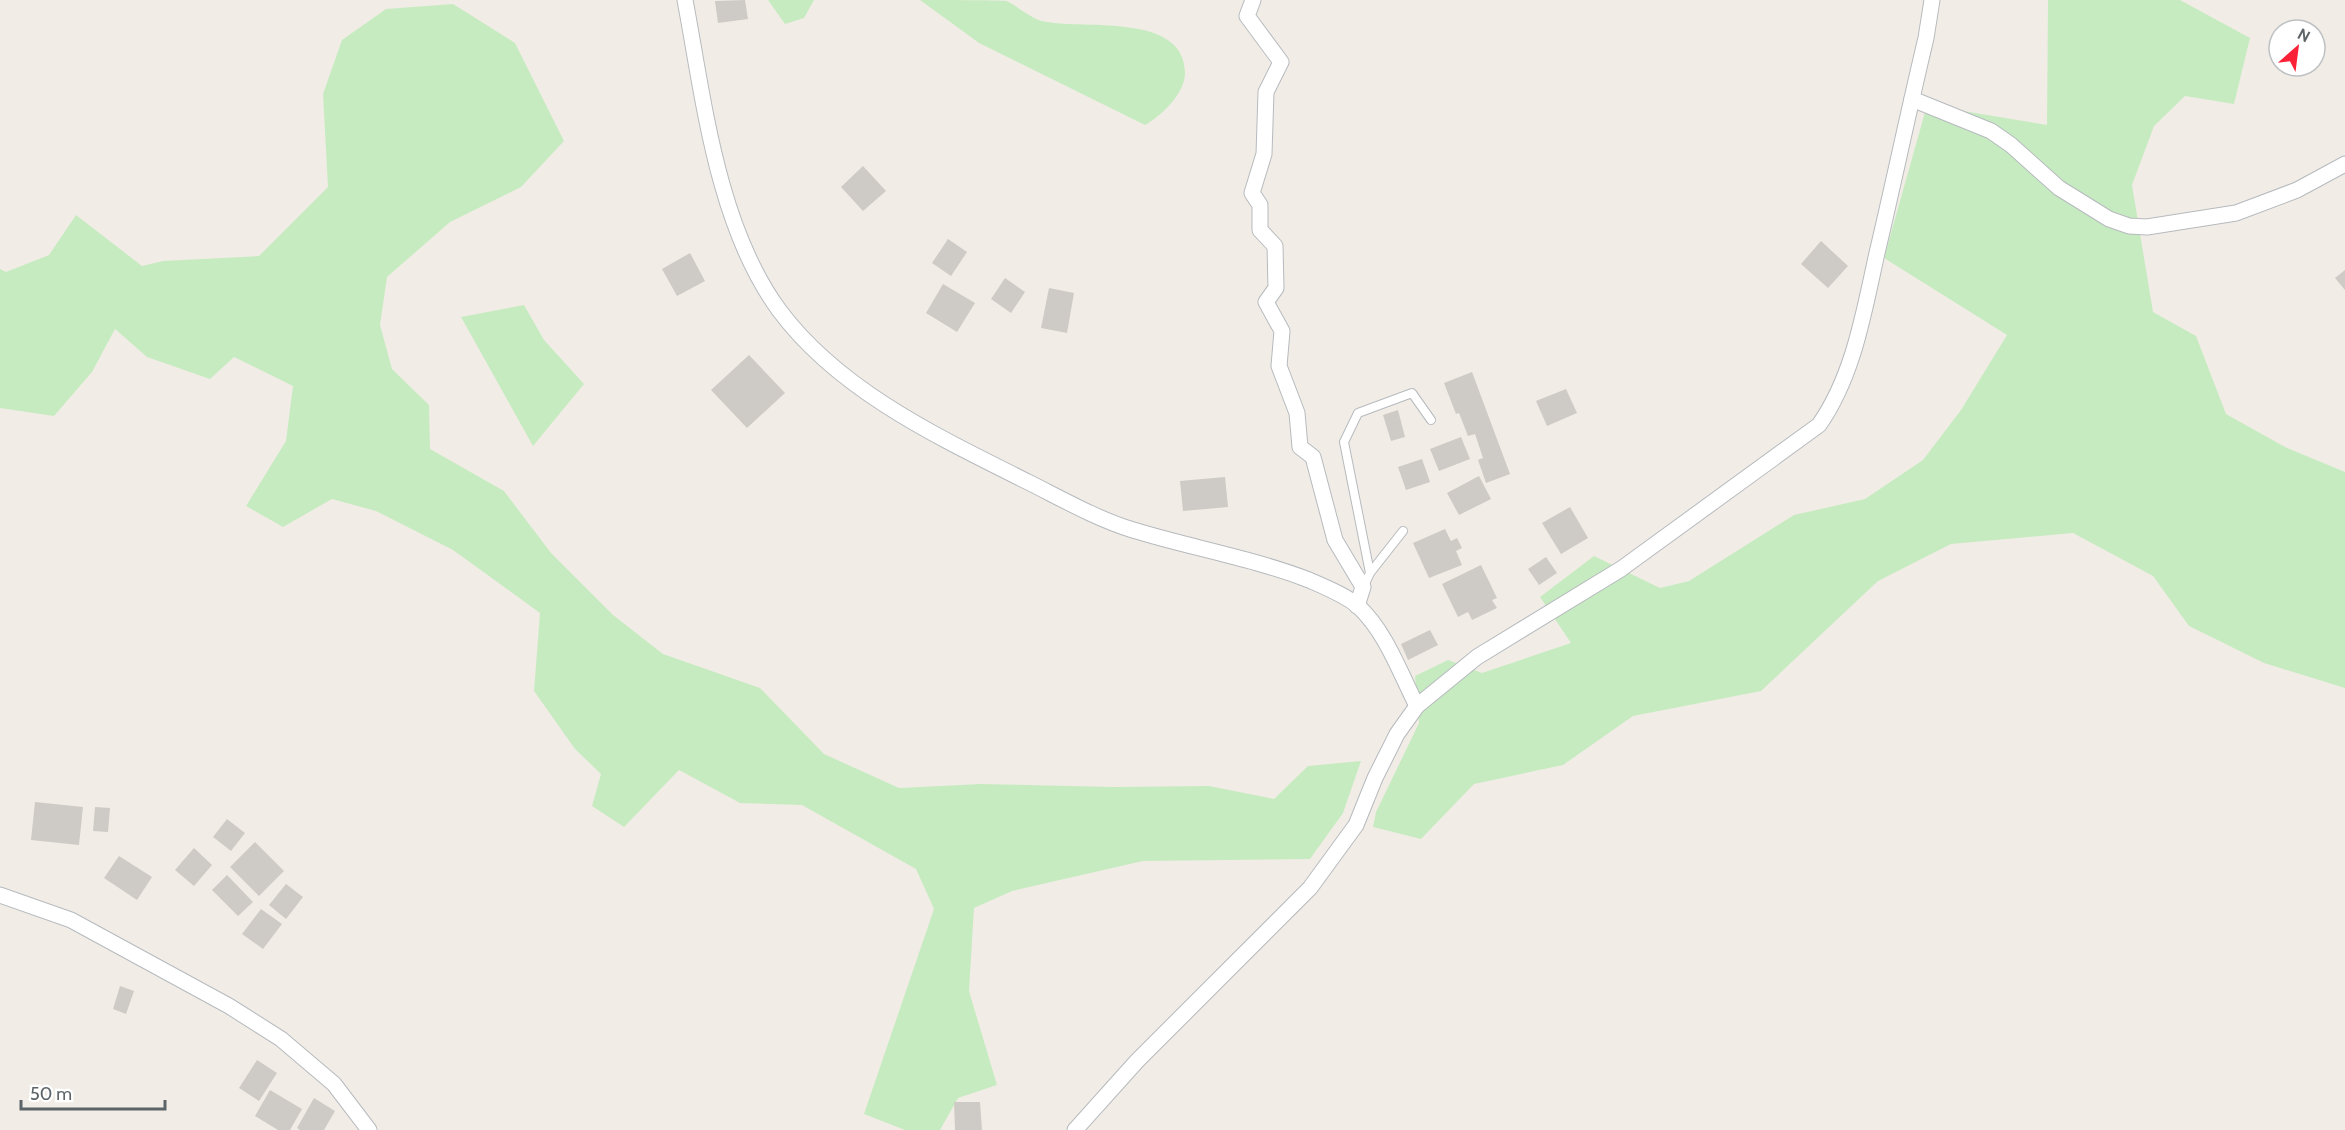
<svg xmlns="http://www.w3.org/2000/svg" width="2345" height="1130" viewBox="0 0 2345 1130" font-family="Cabin,sans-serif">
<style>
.green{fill:#c7ebc0}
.building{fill:#cecac5}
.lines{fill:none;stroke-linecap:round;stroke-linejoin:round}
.service-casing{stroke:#b6babe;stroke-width:10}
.minor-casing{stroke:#b6babe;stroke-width:17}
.service{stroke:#fff;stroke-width:8}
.minor{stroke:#fff;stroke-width:15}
</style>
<rect width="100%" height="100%" fill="#f1ede6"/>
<g class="green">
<path d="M768,0h46l-10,18 -19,6z"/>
<path d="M920,0c14,0 79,0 87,1 12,6 25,19 40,21 39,7 138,-9 138,51 0,21 -24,43 -40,52l-166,-82z"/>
<path d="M2048,0h132l70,38 -16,66 -49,-8 -31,30 -22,59 21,127 43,24 30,78 59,33 60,25v216l-81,-25 -75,-37 -36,-50 -80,-43 -122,11 -73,37 -117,110 -128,25 -70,49 -89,19 -53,55 -48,-12 3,-15 43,-89 -4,-47 33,-16 34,13 89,-30 -31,-46 54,-41 66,32 29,-7 105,-66 71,-16 58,-39 38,-50 46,-75 -123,-77 43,-153 120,20z"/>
<path d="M453,4l62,39 49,98 -43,46 -71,35 -63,55 -7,48 12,44 37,36 1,44 74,42 47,62 62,62 50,39 97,34 64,66 75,34 82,-4 132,3 96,-1 65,13 34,-33 53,-5 -18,52 -33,46 -167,2 -131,30 -38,17 -5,83 28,94 -39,13 -18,32h-35l-41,-16 70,-205 -18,-40 -114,-64 -62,-2 -61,-33 -55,57 -32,-21 9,-32 -26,-25 -41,-58 6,-78 -87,-63 -77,-39 -44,-12 -49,28 -37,-21 40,-65 7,-55 -59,-29 -24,22 -63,-22 -32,-28 -23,43 -38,44 -54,-8v-139l6,3 43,-17 27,-40 66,51 21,-5 96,-5 69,-69 -5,-93 19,-54 44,-31z"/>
<path d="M524,305l20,35 40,44 -51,62 -72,-129z"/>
</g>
<g class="building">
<path d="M745,0l3,19 -30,4 -3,-22z"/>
<path d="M863,166l23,25 -23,20 -22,-24z"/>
<path d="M948,239l19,13 -16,24 -19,-13z"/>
<path d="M1821,241l27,25 -20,22 -27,-24z"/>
<path d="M690,253l15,28 -28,15 -15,-27z"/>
<path d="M2345,270v20l-10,-12z"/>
<path d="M1005,278l20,14 -14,21 -20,-14z"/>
<path d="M943,284l32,19 -18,29 -31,-19z"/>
<path d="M1049,288l25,5 -7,40 -26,-5z"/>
<path d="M749,355l36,38 -38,35 -36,-38z"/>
<path d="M1472,372l38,102 -24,9 -8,-23 5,-2 -8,-24 -7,2 -9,-23 -3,1 -12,-31z"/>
<path d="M1566,389l11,24 -30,13 -11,-25z"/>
<path d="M1398,410l7,27 -14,4 -8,-26z"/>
<path d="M1461,437l9,22 -31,12 -9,-22z"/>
<path d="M1422,459l8,23 -24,8 -8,-23z"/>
<path d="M1479,476l12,23 -32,16 -12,-22z"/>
<path d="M1225,477l3,30 -45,4 -3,-30z"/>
<path d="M1570,507l18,31 -27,16 -19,-31z"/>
<path d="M1445,529l6,12 6,-3 5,10 -6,3 6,14 -33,13 -16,-35z"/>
<path d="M1546,557l11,16 -18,12 -11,-16z"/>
<path d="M1481,565l16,33 -5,2 5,8 -25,12 -4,-8 -10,5 -16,-33z"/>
<path d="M1430,630l8,15 -30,15 -7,-16z"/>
<path d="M35,802l48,5 -4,38 -48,-5z"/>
<path d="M95,807l15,1 -2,24 -15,-1z"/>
<path d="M227,819l18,14 -14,18 -18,-14z"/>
<path d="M255,842l29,29 -25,25 -29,-29z"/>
<path d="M194,848l18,17 -18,21 -19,-16z"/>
<path d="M119,856l33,21 -15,23 -33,-22z"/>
<path d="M227,875l26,27 -15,14 -26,-26z"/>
<path d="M286,884l17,13 -17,22 -17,-14z"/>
<path d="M261,909l21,15 -19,25 -21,-15z"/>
<path d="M120,986l14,5 -8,23 -13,-5z"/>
<path d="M257,1060l20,13 -18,28 -20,-13z"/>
<path d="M270,1090l32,19 -12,21h-12l-23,-14z"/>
<path d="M314,1098l21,13 -11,19h-24l-3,-2z"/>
<path d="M954,1102h26l2,28h-27z"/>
</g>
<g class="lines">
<g class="service-casing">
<g id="service">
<path d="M1370,573l33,-42"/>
<path d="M1364,586l6,-13 -26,-131 14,-29 54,-20 19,27"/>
</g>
</g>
<g class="minor-casing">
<g id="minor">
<path d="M685,0c19,101 32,225 94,310 60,81 161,128 249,172 34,17 69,37 105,48 59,18 119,28 176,50 16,7 36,15 49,26 28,26 42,67 59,100"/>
<path d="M1253,0l-6,16 34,46 -15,30 -2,62 -12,39 8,12v25l15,16 1,42 -10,14 16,29 -3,35 18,47 3,34 13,10 22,83 28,47 -6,19"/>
<path d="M1912,99l79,32 20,14 48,43 50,31 20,7 18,1 89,-14 61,-23 48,-26"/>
<path d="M0,895l71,25 158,86 52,33 53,45 35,46"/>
<path d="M1075,1130l62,-69 173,-173 46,-63 19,-47 22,-44 20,-28 60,-49 144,-88 198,-144c35,-50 45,-114 58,-172 17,-72 32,-144 49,-215l6,-38"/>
</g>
</g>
<use href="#service" class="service"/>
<use href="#minor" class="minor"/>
</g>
<g transform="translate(2297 48) rotate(28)"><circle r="28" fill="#ffffff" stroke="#bec1c3" stroke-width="1.5"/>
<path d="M0-4.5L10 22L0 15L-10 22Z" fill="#fb2237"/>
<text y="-9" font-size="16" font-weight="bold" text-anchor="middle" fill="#5d6468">N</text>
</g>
<path d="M21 1100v9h144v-9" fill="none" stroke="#5d6468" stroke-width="3"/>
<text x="30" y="1100" font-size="18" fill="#5d6468" stroke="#ffffff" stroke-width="4.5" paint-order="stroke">50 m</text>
</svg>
